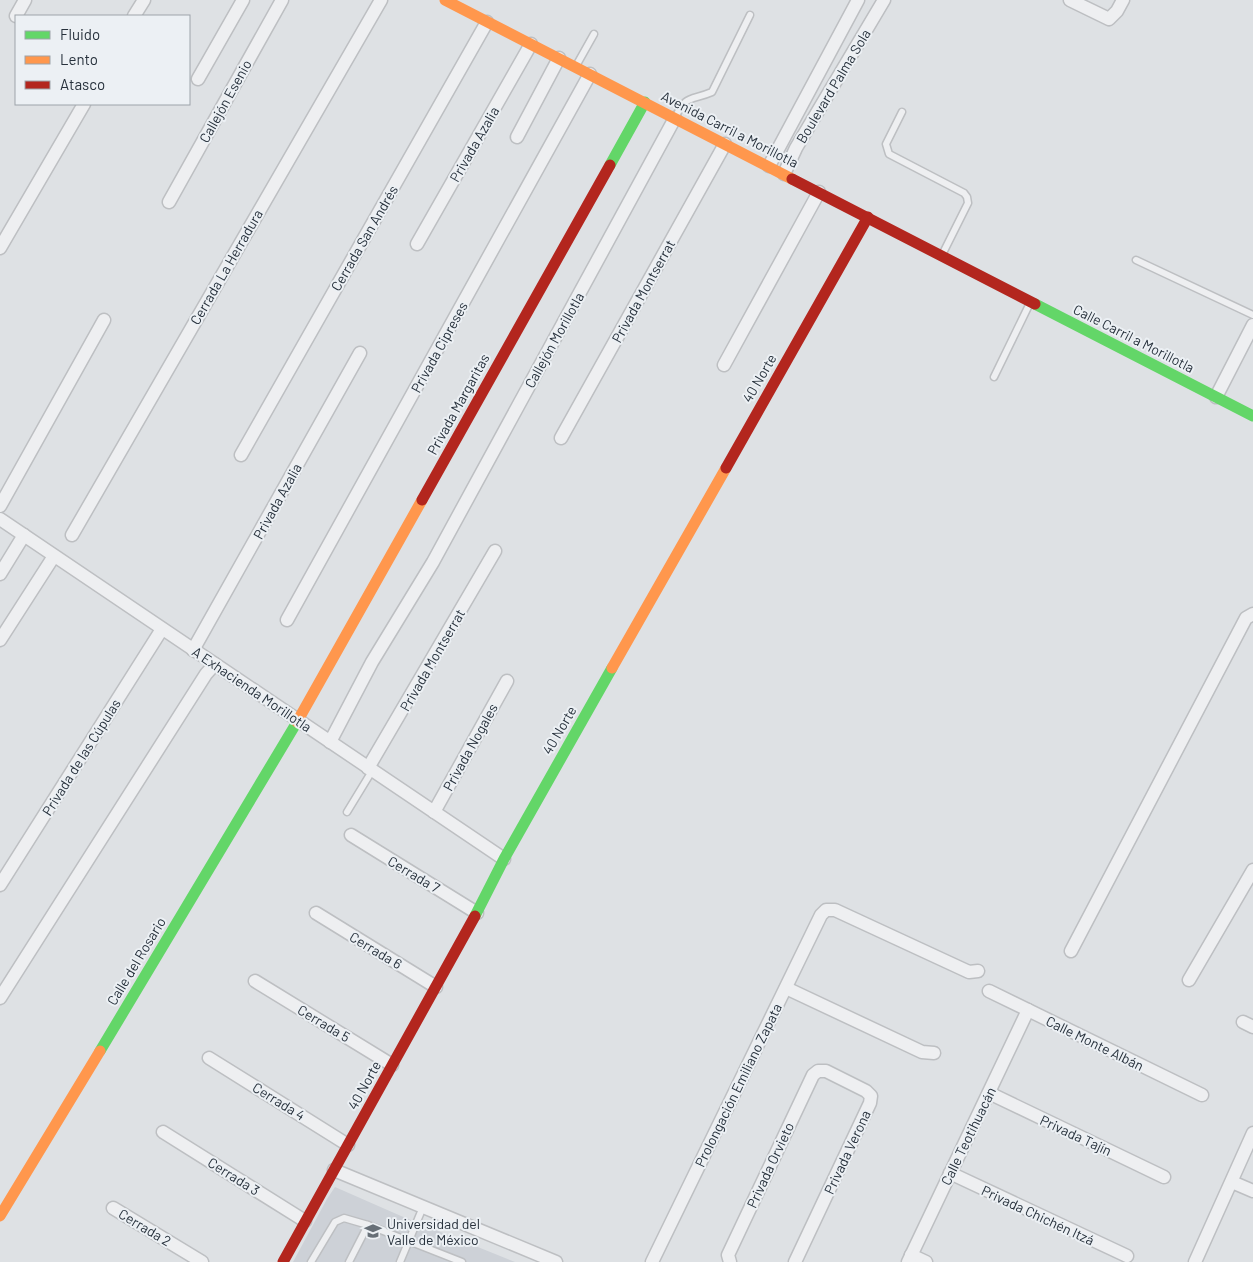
<svg xmlns="http://www.w3.org/2000/svg" width="1253" height="1262" viewBox="0 0 1253 1262" font-family="Barlow,sans-serif">
<style>
.built{fill:#cdd1d7}
.lines{fill:none;stroke-linecap:round;stroke-linejoin:round}
.lane-casing{stroke:#bdbfc2;stroke-width:9}
.street-casing{stroke:#bdbfc2;stroke-width:15}
.lane{stroke:#eeeff1;stroke-width:6}
.street{stroke:#eeeff1;stroke-width:12}
.fast{stroke:#63d668;stroke-width:11}
.slow{stroke:#ff974d;stroke-width:11}
.jam{stroke:#b3261e;stroke-width:11}
.labels{text-anchor:middle;dominant-baseline:central;stroke-width:4;stroke-linejoin:round;paint-order:stroke}
.street-label{font-size:14px;fill:#27313c;stroke:#ecf0f4}
.poi-label{font-size:14px;fill:#27313c;stroke:#ecf0f4;text-anchor:start}
</style>
<rect width="100%" height="100%" fill="#dee1e4"/>
<path class="built" d="M335,1187l66,29 114,46h-222l34,-63z"/>
<g class="lines">
<g class="lane-casing">
<g id="lane">
<path d="M576,66l18,-32"/>
<path d="M902,112l-16,32 3,10 75,39 3,4 1,6 -26,52"/>
<path d="M675,118c11,-24 16,-17 37,-26l38,-77"/>
<path d="M1136,260l117,55"/>
<path d="M994,377l36,-74"/>
<path d="M347,812l25,-41"/>
<path d="M311,1262l24,-40 9,-4 24,7 94,37"/>
<path d="M349,1262l19,-37"/>
<path d="M400,1262l23,-55"/>
</g>
</g>
<g class="street-casing">
<g id="street">
<path d="M1070,0l39,19 8,-8 6,-11"/>
<path d="M16,16l9,-16"/>
<path d="M134,16l10,-16"/>
<path d="M198,79l45,-79"/>
<path d="M517,137l42,-79"/>
<path d="M769,166l89,-166"/>
<path d="M784,174l12,-26 88,-148"/>
<path d="M169,202l113,-202"/>
<path d="M417,244l114,-200"/>
<path d="M0,248l84,-144"/>
<path d="M724,365l95,-173"/>
<path d="M1216,397l37,-72"/>
<path d="M561,438l164,-294"/>
<path d="M241,455l246,-433"/>
<path d="M0,506l104,-186"/>
<path d="M0,519l504,340"/>
<path d="M72,535l309,-535"/>
<path d="M0,574l24,-39"/>
<path d="M287,620l303,-546"/>
<path d="M0,640l54,-84"/>
<path d="M193,650l167,-297"/>
<path d="M330,742l42,-80 61,-100 242,-444"/>
<path d="M368,768l127,-217"/>
<path d="M434,812l73,-131"/>
<path d="M351,835l126,78"/>
<path d="M0,885l162,-256"/>
<path d="M316,913l120,74"/>
<path d="M1071,951l175,-333 7,-4"/>
<path d="M1189,980l64,-110"/>
<path d="M255,981l137,84"/>
<path d="M786,988l136,64 12,1"/>
<path d="M989,991l213,104"/>
<path d="M0,998l206,-324 9,-10"/>
<path d="M1243,1022l10,5"/>
<path d="M209,1058l139,87"/>
<path d="M989,1093l175,84"/>
<path d="M163,1132l142,89"/>
<path d="M334,1170l222,92"/>
<path d="M950,1173l177,83"/>
<path d="M1232,1182l21,9"/>
<path d="M113,1208l89,54"/>
<path d="M911,1255l15,7"/>
<path d="M652,1262l169,-347 5,-5h9l134,62 9,-1"/>
<path d="M730,1262l-2,-7 85,-180 5,-4h8l40,20 5,5 -1,7 -75,159"/>
<path d="M908,1262l120,-252"/>
<path d="M1195,1262l58,-129"/>
</g>
</g>
<use href="#lane" class="lane"/>
<use href="#street" class="street"/>
<g class="fast">
<path d="M610,165l35,-63"/>
<path d="M1035,304l218,112"/>
<path d="M475,916l29,-57 108,-191"/>
<path d="M100,1051l197,-329"/>
</g>
<g class="slow">
<path d="M445,0l347,179"/>
<path d="M612,668l114,-200"/>
<path d="M297,722l125,-222"/>
<path d="M0,1216l100,-165"/>
</g>
<g class="jam">
<path d="M792,179l243,125"/>
<path d="M726,468l142,-251"/>
<path d="M422,500l188,-335"/>
<path d="M283,1262l192,-346"/>
</g>
</g>
<defs>
<g id="university-bare" transform="scale(1.35)"><path d="M0-5L7-2L0 1L-7-2ZM-4 1L0 2.5L4 1V4Q0 6-4 4Z" fill="#676f77" stroke="#ecf0f4" stroke-width="2.5" paint-order="stroke"/></g>
</defs>
<g fill-rule="evenodd">
<use href="#university-bare" x="373" y="1231"/>
</g>
<g class="labels">
<g class="street-label">
<text transform="translate(833 86) rotate(-59)">Boulevard Palma Sola</text>
<text transform="translate(225 101) rotate(-61)">Callejón Esenio</text>
<text transform="translate(730 129) rotate(27)">Avenida Carril a Morillotla</text>
<text transform="translate(474 144) rotate(-60)">Privada Azalia</text>
<text transform="translate(364 238) rotate(-60)">Cerrada San Andrés</text>
<text transform="translate(226 267) rotate(-60)">Cerrada La Herradura</text>
<text transform="translate(643 291) rotate(-61)">Privada Montserrat</text>
<text transform="translate(1134 338) rotate(27)">Calle Carril a Morillotla</text>
<text transform="translate(554 340) rotate(-61)">Callejón Morillotla</text>
<text transform="translate(439 347) rotate(-61)">Privada Cipreses</text>
<text transform="translate(759 378) rotate(-60)">40 Norte</text>
<text transform="translate(458 404) rotate(-61)">Privada Margaritas</text>
<text transform="translate(277 501) rotate(-61)">Privada Azalia</text>
<text transform="translate(432 660) rotate(-60)">Privada Montserrat</text>
<text transform="translate(252 689) rotate(34)">A Exhacienda Morillotla</text>
<text transform="translate(559 730) rotate(-60)">40 Norte</text>
<text transform="translate(470 747) rotate(-61)">Privada Nogales</text>
<text transform="translate(81 757) rotate(-58)">Privada de las Cúpulas</text>
<text transform="translate(414 874) rotate(31)">Cerrada 7</text>
<text transform="translate(376 950) rotate(31)">Cerrada 6</text>
<text transform="translate(136 961) rotate(-59)">Calle del Rosario</text>
<text transform="translate(324 1023) rotate(31)">Cerrada 5</text>
<text transform="translate(1095 1043) rotate(26)">Calle Monte Albán</text>
<text transform="translate(364 1085) rotate(-61)">40 Norte</text>
<text transform="translate(738 1085) rotate(-64)">Prolongación Emiliano Zapata</text>
<text transform="translate(279 1101) rotate(32)">Cerrada 4</text>
<text transform="translate(1076 1135) rotate(25)">Privada Tajín</text>
<text transform="translate(968 1136) rotate(-64)">Calle Teotihuacán</text>
<text transform="translate(847 1152) rotate(-65)">Privada Verona</text>
<text transform="translate(770 1165) rotate(-65)">Privada Orvieto</text>
<text transform="translate(234 1176) rotate(32)">Cerrada 3</text>
<text transform="translate(1038 1215) rotate(25)">Privada Chichén Itzá</text>
<text transform="translate(145 1227) rotate(31)">Cerrada 2</text>
</g>
<g class="poi-label">
<text x="387" y="1223">Universidad del<tspan x="387" dy="16">Valle de México</tspan></text>
</g>
</g>
<rect x="15" y="15" width="175" height="90" fill="#ecf0f4" stroke="#9da4aa"/>
<rect x="25" y="31" width="25" height="8" fill="#63d668" stroke="#9da4aa"/>
<text x="60" y="40" font-size="15" fill="#27313c">Fluido</text>
<rect x="25" y="56" width="25" height="8" fill="#ff974d" stroke="#9da4aa"/>
<text x="60" y="65" font-size="15" fill="#27313c">Lento</text>
<rect x="25" y="81" width="25" height="8" fill="#b3261e" stroke="#9da4aa"/>
<text x="60" y="90" font-size="15" fill="#27313c">Atasco</text>
</svg>
